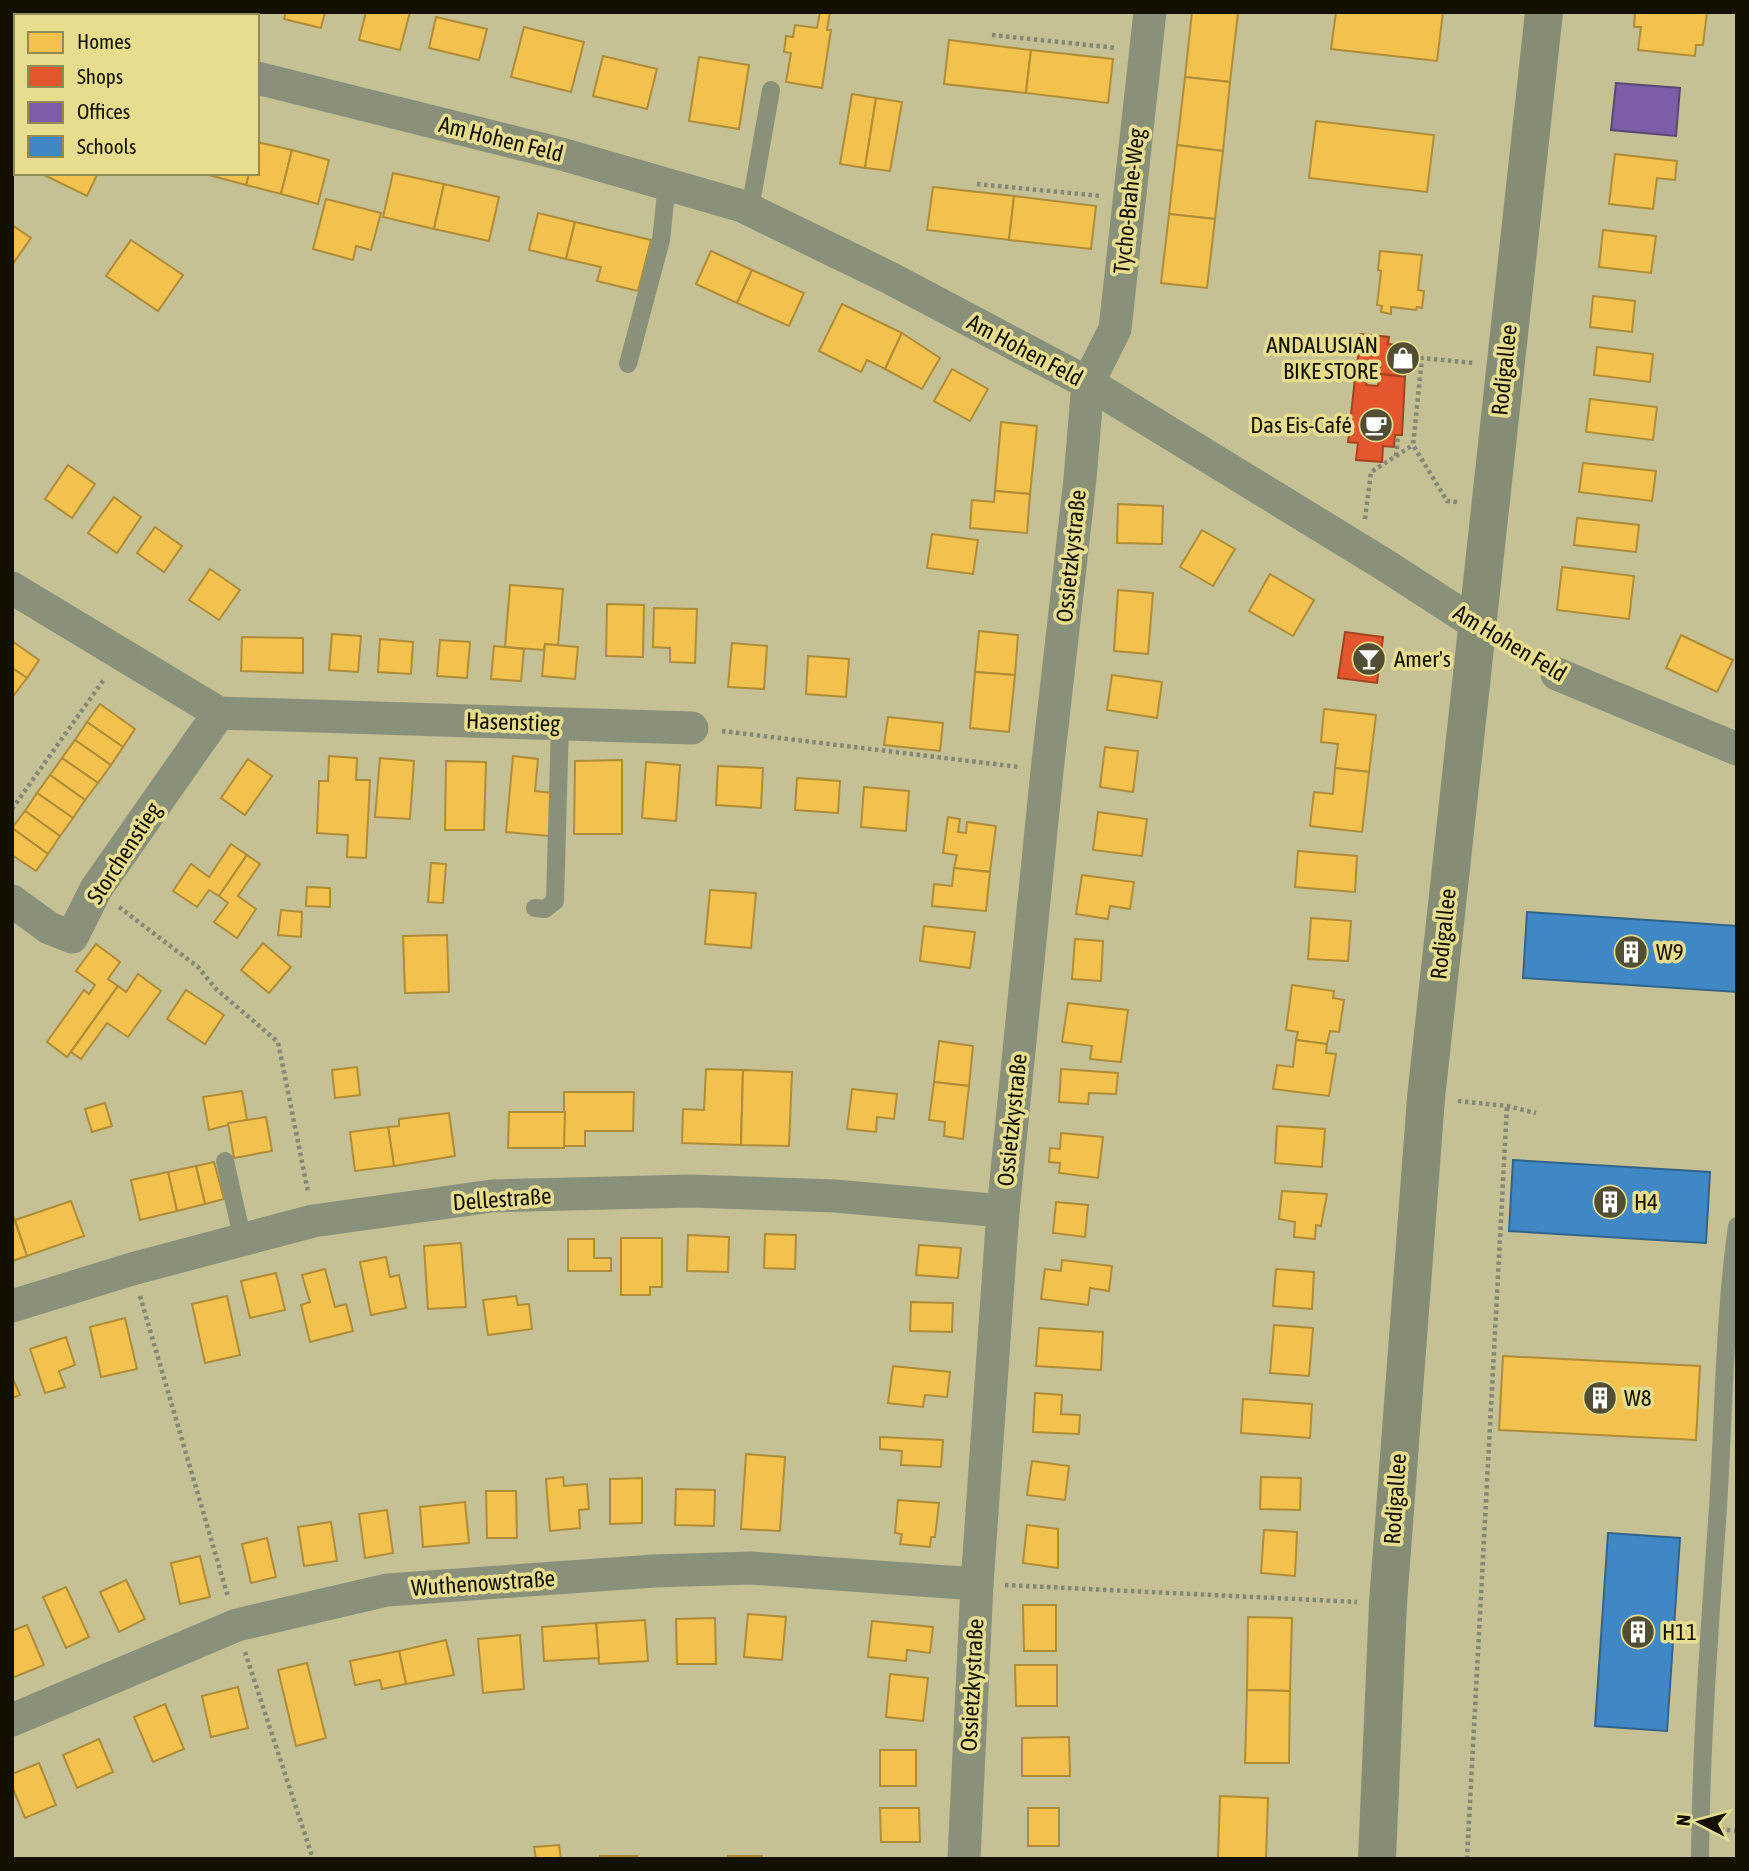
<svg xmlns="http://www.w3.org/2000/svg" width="1749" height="1871" viewBox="0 0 1749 1871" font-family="'Asap Condensed',sans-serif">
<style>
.homes{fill:#f2c14e;stroke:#af8c37;stroke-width:2}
.shops{fill:#e4572e;stroke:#a54220;stroke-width:2}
.offices{fill:#7b5ea7;stroke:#5c4775;stroke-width:2}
.schools{fill:#3f88c5;stroke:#32648a;stroke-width:2}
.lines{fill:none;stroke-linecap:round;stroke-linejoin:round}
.path{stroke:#858874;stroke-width:4.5;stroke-dasharray:3.5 3.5;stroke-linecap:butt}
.lane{stroke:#8a917b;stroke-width:18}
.street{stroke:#8a917b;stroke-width:33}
.secondary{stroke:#858e74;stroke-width:38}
.labels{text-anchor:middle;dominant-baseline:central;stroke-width:7;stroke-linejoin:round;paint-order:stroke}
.street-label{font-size:23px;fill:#131000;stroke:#e7dd8e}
.poi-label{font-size:23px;fill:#131000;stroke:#e7dd8e;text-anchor:start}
</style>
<rect width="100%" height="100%" fill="#c6c195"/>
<g class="homes">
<path d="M286,12h39l-4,16 -37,-9z"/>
<path d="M366,12h44l-10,38 -41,-10z"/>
<path d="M820,12h10l-3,18h4l-9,58 -36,-6 5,-29 -7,-1 2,-16 7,1 2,-12 22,3z"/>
<path d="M1192,12l46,1 -8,69 -45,-5z"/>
<path d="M1336,12h107l-6,49 -106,-12z"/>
<path d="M1635,12h72l-4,33h-7l-1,11 -57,-6 3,-23h-7z"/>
<path d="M436,17l51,12 -8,31 -50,-12z"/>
<path d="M524,27l60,15 -13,50 -60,-15z"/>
<path d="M949,40l82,10 -5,43 -82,-9z"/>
<path d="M1031,50l82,9 -5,44 -82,-10z"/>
<path d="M603,56l54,13 -10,40 -54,-13z"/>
<path d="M699,57l50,8 -10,64 -50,-8z"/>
<path d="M1185,77l45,5 -7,69 -46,-6z"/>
<path d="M852,94l24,4 -11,70 -25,-4z"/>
<path d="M876,98l26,4 -12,69 -25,-3z"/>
<path d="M1316,121l118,14 -7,57 -118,-14z"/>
<path d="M257,142l35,8 -11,44 -35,-9 3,-12h8z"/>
<path d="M1177,145l46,6 -8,68 -46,-5z"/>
<path d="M292,150l37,10 -11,44 -37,-10z"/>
<path d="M1615,154l62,7 -2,19 -18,-2 -4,31 -44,-5z"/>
<path d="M45,173h53l-11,23 -43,-21z"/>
<path d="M209,173h40l-3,12 -37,-10z"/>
<path d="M393,173l51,11 -10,45 -51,-12z"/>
<path d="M444,184l55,13 -10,44 -55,-12z"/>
<path d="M933,187l81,9 -5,44 -82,-10z"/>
<path d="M1014,196l82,10 -5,43 -82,-9z"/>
<path d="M326,199l55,14 -10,37 -15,-4 -3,14 -40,-11z"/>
<path d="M538,213l37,9 -9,37 -37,-9z"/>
<path d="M1169,214l46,5 -8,69 -46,-5z"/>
<path d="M575,222l76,18 -13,51 -41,-10 4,-14 -35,-8z"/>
<path d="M12,225l19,13 -19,27z"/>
<path d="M1603,230l53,6 -5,37 -52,-6z"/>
<path d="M131,240l52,35 -25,36 -52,-35z"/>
<path d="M711,251l41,19 -15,33 -41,-19z"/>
<path d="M1380,251l42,4 -4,35 6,1 -2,17 -5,-1 -1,3 -25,-3v7l-10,-2 1,-6 -5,-1 4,-34 -3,-1z"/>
<path d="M752,270l52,23 -15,33 -52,-23z"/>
<path d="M1593,296l42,5 -3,31 -42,-5z"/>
<path d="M842,304l60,29 -17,36 -18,-9 -6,12 -42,-21z"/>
<path d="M902,333l38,25 -18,31 -37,-20z"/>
<path d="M1597,347l56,7 -3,28 -56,-7z"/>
<path d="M952,369l36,20 -18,32 -36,-20z"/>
<path d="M1590,399l67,8 -4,33 -67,-8z"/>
<path d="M1001,422l36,4 -7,68 -35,-3z"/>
<path d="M1583,463l73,8 -4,30 -73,-9z"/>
<path d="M68,465l27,19 -23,34 -27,-19z"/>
<path d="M995,491l35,3 -3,39 -57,-5 2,-28 22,2z"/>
<path d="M114,497l27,20 -24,36 -29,-20z"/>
<path d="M1118,504l45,2 -1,38 -45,-1z"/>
<path d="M1577,518l62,7 -3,27 -62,-7z"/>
<path d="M155,527l27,19 -18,26 -27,-19z"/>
<path d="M1202,530l33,19 -22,37 -33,-19z"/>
<path d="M932,534l46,6 -5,34 -46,-6z"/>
<path d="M1562,567l72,9 -5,43 -72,-9z"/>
<path d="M210,569l30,21 -21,30 -30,-20z"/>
<path d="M1270,574l44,26 -21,36 -44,-25z"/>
<path d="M510,585l53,4 -5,56 -13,-1 -1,6 -39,-3z"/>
<path d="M1118,590l35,3 -5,61 -34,-3z"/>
<path d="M607,604l37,1 -1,52 -37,-1z"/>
<path d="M654,608l43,1 -2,54 -25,-1v-14l-17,-1z"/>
<path d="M979,631l39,4 -3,40 -40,-3z"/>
<path d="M332,634l29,2 -3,36 -29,-2z"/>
<path d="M1681,635l52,25 -16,32 -51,-24z"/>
<path d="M242,637l61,1v35l-62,-2z"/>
<path d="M380,639l33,3 -2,32 -33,-2z"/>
<path d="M440,640l30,2 -3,36 -30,-2z"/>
<path d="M12,641l27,19 -12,18 -15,-10z"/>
<path d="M732,643l35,3 -3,43 -36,-2z"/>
<path d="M545,644l33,3 -3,32 -33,-3z"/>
<path d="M494,646l30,3 -3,32 -30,-2z"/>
<path d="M808,656l41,3 -3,38 -40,-3z"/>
<path d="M12,668l15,10 -13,17 -2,-1z"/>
<path d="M975,672l40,3 -6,57 -39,-4z"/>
<path d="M1112,675l50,7 -5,36 -50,-8z"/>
<path d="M100,704l35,25 -12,18 -36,-25z"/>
<path d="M1324,709l52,6 -7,57 -34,-4 3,-24 -17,-2z"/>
<path d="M888,717l55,6 -3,28 -56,-6z"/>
<path d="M87,722l36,25 -12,18 -36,-25z"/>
<path d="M75,740l36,25 -13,18 -36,-25z"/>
<path d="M1105,747l33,4 -5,41 -33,-5z"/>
<path d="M329,756l28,2 -1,22h14l-4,78 -19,-1 1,-22 -31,-2 2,-52h9z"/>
<path d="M513,756l25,3 -3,32 18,2 -4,43 -43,-4z"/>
<path d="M62,758l36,25 -13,17 -35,-25z"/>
<path d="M380,758l34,3 -4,58 -35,-2z"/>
<path d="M248,759l24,17 -27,39 -24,-17z"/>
<path d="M622,760v74h-48l1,-73z"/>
<path d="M446,761l40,1 -2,68h-39z"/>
<path d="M646,762l34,3 -4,56 -34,-3z"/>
<path d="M718,766l45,2 -2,40 -45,-3z"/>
<path d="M1335,768l34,4 -7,60 -52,-6 4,-34 19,2z"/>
<path d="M50,775l35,25 -12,18 -36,-25z"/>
<path d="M797,778l43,3 -2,32 -43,-3z"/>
<path d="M864,787l45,4 -3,40 -45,-4z"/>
<path d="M37,793l36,25 -13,18 -35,-25z"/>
<path d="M25,811l35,25 -12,18 -36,-26z"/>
<path d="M1098,812l49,7 -5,37 -49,-6z"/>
<path d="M948,817l12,2 -2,13 8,1 1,-11 29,4 -6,46 -36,-4 3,-13 -14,-2z"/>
<path d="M12,828l36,26 -12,17 -24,-16z"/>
<path d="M231,844l16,11 -28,41 -10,-6 -12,17 -24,-16 18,-27 18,13z"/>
<path d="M1298,851l59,5 -2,36 -60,-5z"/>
<path d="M247,855l13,9 -22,32 18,13 -19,29 -23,-16 14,-19 -9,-7z"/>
<path d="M431,863l15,1 -3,39 -15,-1z"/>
<path d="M954,868l36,4 -4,39 -54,-5 2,-22 18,2z"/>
<path d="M1082,875l52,7 -4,27 -20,-3 -2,13 -32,-5z"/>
<path d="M307,887l23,1v19l-24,-1z"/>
<path d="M710,890l46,3 -5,55 -46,-4z"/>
<path d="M281,910l21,2 -1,25 -23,-2z"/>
<path d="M1311,918l40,3 -3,40 -40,-2z"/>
<path d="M924,926l51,6 -5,36 -50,-7z"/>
<path d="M447,935l2,57 -44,1 -2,-57z"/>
<path d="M1075,939l28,2 -2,40 -29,-2z"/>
<path d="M263,943l28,24 -22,26 -28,-23z"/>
<path d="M96,944l24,18 -12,17 10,7 -51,71 -20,-15 37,-52 5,4 6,-9 -19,-14z"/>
<path d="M138,974l23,17 -33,46 -21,-14 -26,36 -10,-7 47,-66 8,6z"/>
<path d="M1292,985l42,6 -1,7 11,2 -5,32 -9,-1 -3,13 -31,-4 2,-8 -12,-2z"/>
<path d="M186,990l38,25 -19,29 -38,-25z"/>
<path d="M1068,1003l60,7 -7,52 -31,-3 2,-13 -30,-4z"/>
<path d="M1296,1040l31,4 -1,9 10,1 -7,42 -56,-7 4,-24 16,2z"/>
<path d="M939,1041l34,5 -4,40 -35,-4z"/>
<path d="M357,1067l3,28 -25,3 -3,-28z"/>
<path d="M706,1069l37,1 -2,75 -59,-2 1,-34 21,1z"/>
<path d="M1061,1069l57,4 -2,21 -27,-1 -1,11 -29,-2z"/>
<path d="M743,1070l49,2 -3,74 -48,-1z"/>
<path d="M934,1082l35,4 -6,53 -19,-3 1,-14 -16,-2z"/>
<path d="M852,1089l45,5 -3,25 -17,-2 -1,15 -29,-3z"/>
<path d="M242,1091l5,29 -38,10 -6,-33z"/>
<path d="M564,1092h70l-1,39h-48v15h-21z"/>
<path d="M105,1103l7,23 -20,6 -7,-23z"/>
<path d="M509,1112h56l-1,36h-56z"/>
<path d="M449,1113l6,43 -61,10 -6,-39 11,-1v-7z"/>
<path d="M266,1117l6,34 -38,7 -6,-35z"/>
<path d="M1277,1126l48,3 -3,38 -47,-4z"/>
<path d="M388,1127l6,39 -39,5 -5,-39z"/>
<path d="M1061,1133l42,4 -5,41 -39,-5 1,-10 -11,-1 1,-14 10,1z"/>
<path d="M214,1162l10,37 -19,5 -9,-38z"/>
<path d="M196,1166l9,38 -28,7 -9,-39z"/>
<path d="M168,1172l9,39 -37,9 -9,-40z"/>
<path d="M1282,1191l45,3 -6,32 -5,-1 -1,14 -21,-2 1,-15 -16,-3z"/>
<path d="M71,1201l13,35 -57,20 -12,-36z"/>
<path d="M1056,1202l32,3 -3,32 -32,-4z"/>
<path d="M12,1213l15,43 -15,5z"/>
<path d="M765,1234l31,1 -1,34 -31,-1z"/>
<path d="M688,1235l41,2 -1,35 -41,-1z"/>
<path d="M621,1238h41v49h-12v8h-29z"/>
<path d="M568,1239h26v19h17v13h-43z"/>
<path d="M461,1243l5,64 -38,2 -4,-63z"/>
<path d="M919,1245l42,3 -3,30 -42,-3z"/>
<path d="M386,1257l4,20 9,-2 7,33 -35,7 -11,-53z"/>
<path d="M1062,1260l50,6 -3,25 -19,-3 -2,17 -47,-6 4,-30 16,2z"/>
<path d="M325,1269l10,38 11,-3 7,27 -43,11 -9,-37 9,-3 -8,-27z"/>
<path d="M1276,1269l38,3 -2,37 -39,-3z"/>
<path d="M276,1273l9,37 -35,8 -9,-37z"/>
<path d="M227,1296l13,59 -35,8 -13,-59z"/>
<path d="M516,1296l2,9 11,-1 3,25 -44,6 -5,-35z"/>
<path d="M911,1302l42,1 -1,29 -42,-1z"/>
<path d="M125,1318l12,51 -36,8 -11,-50z"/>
<path d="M1274,1325l39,3 -4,48 -39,-3z"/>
<path d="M1039,1328l64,4 -2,38 -65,-4z"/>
<path d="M66,1337l9,28 -16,6 6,16 -20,6 -15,-44z"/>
<path d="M1503,1356l197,10 -4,74 -197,-10z"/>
<path d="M893,1366l57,6 -3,25 -22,-2 -2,12 -35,-4z"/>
<path d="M12,1377l8,18 -8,3z"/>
<path d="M1035,1393l27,2 -1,19 19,1 -1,19 -46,-2z"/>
<path d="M1243,1399l69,5 -2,34 -69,-5z"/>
<path d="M880,1437l63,3 -2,27 -40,-2 1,-14 -22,-2z"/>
<path d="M746,1454l39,3 -5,74 -39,-2z"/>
<path d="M1032,1461l37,5 -4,34 -38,-5z"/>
<path d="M563,1477l1,9 23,-2 2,25 -10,1 1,18 -30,3 -4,-52z"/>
<path d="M1261,1477l40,1 -1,32 -40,-1z"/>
<path d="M642,1478v45l-32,1v-45z"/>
<path d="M676,1489l39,1 -1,36 -39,-1z"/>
<path d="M486,1491h30l1,47h-30z"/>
<path d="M898,1500l41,3 -4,34h-4l-1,10 -30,-3 2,-10 -7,-1z"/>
<path d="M465,1502l4,41 -46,4 -3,-40z"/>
<path d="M387,1510l6,43 -28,5 -6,-44z"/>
<path d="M331,1522l6,39 -33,5 -6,-39z"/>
<path d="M1027,1525l31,4v39l-35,-5z"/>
<path d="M1264,1530l33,2 -2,44 -34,-3z"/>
<path d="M267,1538l9,39 -25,6 -9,-39z"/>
<path d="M200,1556l10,41 -30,7 -9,-41z"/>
<path d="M126,1580l19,39 -26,13 -19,-40z"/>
<path d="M66,1587l23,50 -23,11 -23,-51z"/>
<path d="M1023,1605h33v46h-32z"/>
<path d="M748,1614l38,3 -4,43 -38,-3z"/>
<path d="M1248,1617l44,1 -2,73 -43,-1z"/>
<path d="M715,1618l1,46h-39l-1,-45z"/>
<path d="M645,1620l3,41 -49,3 -3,-41z"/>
<path d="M872,1621l61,6 -3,26 -23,-3 -1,11 -38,-4z"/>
<path d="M596,1623l3,35 -55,3 -2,-34z"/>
<path d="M27,1625l17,40 -32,13v-47z"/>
<path d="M520,1635l4,54 -41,4 -5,-54z"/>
<path d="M446,1640l8,35 -48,9 -7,-33z"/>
<path d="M399,1651l7,33 -24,5 -2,-9 -25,5 -5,-24z"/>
<path d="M307,1663l19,75 -30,8 -18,-76z"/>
<path d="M1015,1665h42v41h-41z"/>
<path d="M890,1674l38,4 -5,43 -37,-4z"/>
<path d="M238,1687l10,41 -37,9 -9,-41z"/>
<path d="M1247,1690l43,1 -1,72h-44z"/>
<path d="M165,1704l19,45 -31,13 -19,-45z"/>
<path d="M1069,1737l1,39h-48v-38z"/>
<path d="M99,1739l14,33 -36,16 -14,-33z"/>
<rect x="880" y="1750" width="36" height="36"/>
<path d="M39,1763l17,42 -31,13 -13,-32v-12z"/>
<path d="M1220,1796l48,2 -2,61h-48z"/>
<path d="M880,1808h39l1,34h-39z"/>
<rect x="1028" y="1808" width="31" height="38"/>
<path d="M559,1845l2,14h-25l-2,-12z"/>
<path d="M600,1856h37l-1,3h-36z"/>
<rect x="728" y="1856" width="34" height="3"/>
</g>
<g class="shops">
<path d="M1360,334l29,3 -1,7 20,2 -3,31 -25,-3v-7h-5v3l-18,-2z"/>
<path d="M1380,374l25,3 -3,58h-7l-1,12 -11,-1 -1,16 -26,-2 2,-17 -10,-1 7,-64 12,1 -1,6 12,1z"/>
<path d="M1345,632l38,5 -6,46 -39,-5z"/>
</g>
<path class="offices" d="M1616,83l64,5 -4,48 -65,-6z"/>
<g class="schools">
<path d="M1527,912l210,14v66l-214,-14z"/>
<path d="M1513,1160l197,12 -4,71 -197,-12z"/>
<path d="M1608,1533l72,5 -13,193 -72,-5z"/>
</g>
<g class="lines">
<g class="path">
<path d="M992,35l125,13"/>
<path d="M977,184l124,12"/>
<path d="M1396,456l2,-21"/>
<path d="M1457,502l-10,-1 -34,-56 9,-87 52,5"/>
<path d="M1365,519l6,-47 42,-27"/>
<path d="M1507,643l25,16"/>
<path d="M722,731l297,36"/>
<path d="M12,809l93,-131"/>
<path d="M119,907l79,60 18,22 62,53 30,150"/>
<path d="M1458,1101l49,5 29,7"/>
<path d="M140,1296l88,301"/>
<path d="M1005,1585l352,17"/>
<path d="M245,1652l68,207"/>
<path d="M1720,1829l17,2"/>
<path d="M1467,1859l40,-753"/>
</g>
<g class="lane">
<path d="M750,209l21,-119"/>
<path d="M628,364l33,-124 6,-56"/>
<path d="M535,908l10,1 10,-8 5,-178"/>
<path d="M225,1161l18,80"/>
<path d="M1700,1859c1,-118 10,-235 18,-352 6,-94 6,-188 19,-281"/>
</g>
<g class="street">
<path d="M42,16l1,-4"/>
<path d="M257,78l308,77 177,51 148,72 198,105 297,182 91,59"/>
<path d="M12,84l4,-7"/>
<path d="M12,588l207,125 473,15"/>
<path d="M1557,674l180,75"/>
<path d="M12,901l37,27 23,9 24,-48 123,-176"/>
<path d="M12,1306l120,-37 181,-48 179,-25 199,-5 144,5 168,15"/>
<path d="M12,1720l225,-95 150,-35 267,-19 97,-3 226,16"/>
<path d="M964,1859l13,-275 26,-373 44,-440 33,-292 8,-96 27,-54 35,-317"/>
</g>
<path class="secondary" d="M1377,1859l11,-256 38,-505 118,-1086"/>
</g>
<defs>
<g id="shop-disc" transform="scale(1.75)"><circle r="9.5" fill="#524e34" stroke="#e7dd8e"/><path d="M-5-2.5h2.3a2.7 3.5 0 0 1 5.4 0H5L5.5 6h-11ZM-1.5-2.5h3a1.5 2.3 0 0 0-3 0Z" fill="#fff"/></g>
<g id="cafe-disc" transform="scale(1.75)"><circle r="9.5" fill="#524e34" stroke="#e7dd8e"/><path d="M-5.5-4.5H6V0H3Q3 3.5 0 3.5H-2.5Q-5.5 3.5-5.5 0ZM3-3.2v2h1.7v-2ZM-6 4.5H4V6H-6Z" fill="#fff"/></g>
<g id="bar-disc" transform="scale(1.75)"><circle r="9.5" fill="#524e34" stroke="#e7dd8e"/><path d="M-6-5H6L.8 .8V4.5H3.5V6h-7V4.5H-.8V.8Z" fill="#fff"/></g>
<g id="building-disc" transform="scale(1.75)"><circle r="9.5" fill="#524e34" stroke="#e7dd8e"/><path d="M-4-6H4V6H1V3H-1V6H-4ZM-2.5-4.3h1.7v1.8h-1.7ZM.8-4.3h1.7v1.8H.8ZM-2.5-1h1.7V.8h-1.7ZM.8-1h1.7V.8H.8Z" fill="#fff"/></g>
</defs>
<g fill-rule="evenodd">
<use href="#shop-disc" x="1403" y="358"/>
<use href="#cafe-disc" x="1376" y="425"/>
<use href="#bar-disc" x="1369" y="659"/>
<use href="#building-disc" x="1631" y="952"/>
<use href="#building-disc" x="1610" y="1202"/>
<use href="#building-disc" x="1600" y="1398"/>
<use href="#building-disc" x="1638" y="1632"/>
</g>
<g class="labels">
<g class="street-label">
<text transform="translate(501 139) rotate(14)">Am Hohen Feld</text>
<text transform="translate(1129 201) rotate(-84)">Tycho-Brahe-Weg</text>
<text transform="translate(1025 350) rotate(28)">Am Hohen Feld</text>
<text transform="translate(1504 370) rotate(-84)">Rodigallee</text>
<text transform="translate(1071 556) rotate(-84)">Ossietzkystraße</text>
<text transform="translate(1510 643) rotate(31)">Am Hohen Feld</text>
<text transform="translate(513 722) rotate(2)">Hasenstieg</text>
<text transform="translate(124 853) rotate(-57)">Storchenstieg</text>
<text transform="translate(1443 934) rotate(-84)">Rodigallee</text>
<text transform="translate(1012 1120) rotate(-84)">Ossietzkystraße</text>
<text transform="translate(502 1199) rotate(-4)">Dellestraße</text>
<text transform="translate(1395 1499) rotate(-86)">Rodigallee</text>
<text transform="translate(483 1583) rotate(-4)">Wuthenowstraße</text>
<text transform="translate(972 1685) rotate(-87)">Ossietzkystraße</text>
</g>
<g class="poi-label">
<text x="1378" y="345" text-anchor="end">ANDALUSIAN<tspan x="1378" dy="26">BIKE STORE</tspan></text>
<text x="1352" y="425" text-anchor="end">Das Eis-Café</text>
<text x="1394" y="659">Amer's</text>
<text x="1656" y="952">W9</text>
<text x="1634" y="1202">H4</text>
<text x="1624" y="1398">W8</text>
<text x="1662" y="1632">H11</text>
</g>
</g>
<rect width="1749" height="1871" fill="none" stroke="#131000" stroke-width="28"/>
<rect x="14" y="14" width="245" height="161" fill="#e7dd8e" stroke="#928b55" stroke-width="2"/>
<rect x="28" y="32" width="35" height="21" fill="#f2c14e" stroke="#928b55" stroke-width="2"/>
<text x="77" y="49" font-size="21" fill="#131000">Homes</text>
<rect x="28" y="66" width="35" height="21" fill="#e4572e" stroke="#928b55" stroke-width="2"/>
<text x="77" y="84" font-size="21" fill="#131000">Shops</text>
<rect x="28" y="102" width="35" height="21" fill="#7b5ea7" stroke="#928b55" stroke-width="2"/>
<text x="77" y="119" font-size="21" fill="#131000">Offices</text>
<rect x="28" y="136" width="35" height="21" fill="#3f88c5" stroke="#928b55" stroke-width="2"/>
<text x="77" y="154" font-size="21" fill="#131000">Schools</text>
<g transform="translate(1700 1822) rotate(276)" stroke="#e7dd8e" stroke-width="5" paint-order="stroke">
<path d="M0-5L12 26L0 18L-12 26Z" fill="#131000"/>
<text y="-10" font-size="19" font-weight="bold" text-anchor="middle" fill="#131000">N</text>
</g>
</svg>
